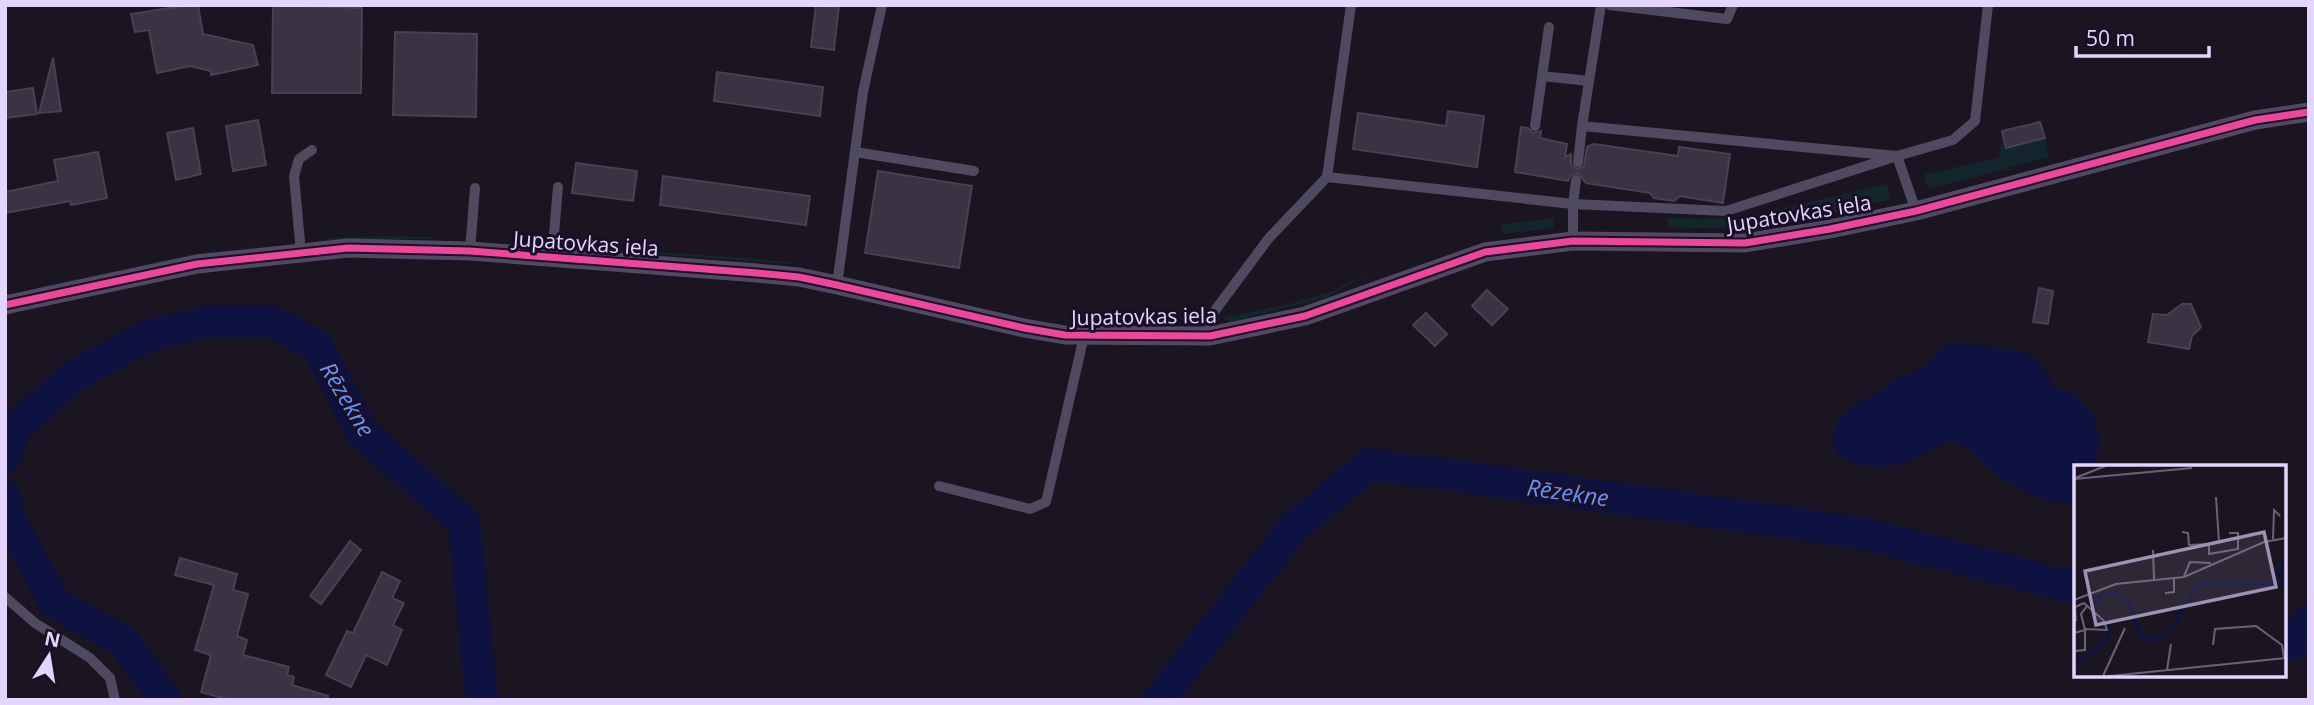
<svg xmlns="http://www.w3.org/2000/svg" width="2314" height="705" viewBox="0 0 2314 705" font-family="'Open Sans',sans-serif">
<style>
.green{fill:#14262d}
.water{fill:#0d1240}
.lines{fill:none;stroke-linecap:round;stroke-linejoin:round}
.river{stroke:#0d1240;stroke-width:32}
.building{fill:#393343;stroke:#484054;stroke-width:2}
.service{stroke:#504a61;stroke-width:10}
.minor{stroke:#504a61;stroke-width:19}
.cycleway-casing{stroke:#191026;stroke-width:11}
.cycleway{stroke:#ed469a;stroke-width:7}
.labels{text-anchor:middle;dominant-baseline:central;stroke-width:6;stroke-linejoin:round;paint-order:stroke}
.street-label{font-size:21px;fill:#e4d5fe;stroke:#191026}
.water-label{font-size:23px;font-style:italic;fill:#6692fb;stroke:#191026}
.inset-river{fill:none;stroke:#0d1240;stroke-width:3.5}
.inset-road{fill:none;stroke:#6b6279;stroke-width:2}
.view{fill:#9d92b1;fill-opacity:0.15;stroke:#9d92b1;stroke-width:3.5}
.inset-edge{fill:none;stroke:#e4d5fe;stroke-width:3.5}
</style>
<rect width="100%" height="100%" fill="#1a1521"/>
<g class="green">
<path d="M2002,131l5,17 38,-10 4,19 -109,29 -9,2 -5,-3 -2,-10 75,-18z"/>
<path d="M1887,184l3,12 -2,4c-77,19 -138,32 -218,27l-2,-2 -1,-7 70,1z"/>
<path d="M1555,218l-2,10 -50,6 -3,-9z"/>
<path d="M396,236l53,2 -118,3 -5,-3z"/>
<path d="M280,242l-70,11 -169,36 -6,-1 154,-33z"/>
<path d="M565,246l196,13 56,7 -248,-18z"/>
<path d="M1368,273l-40,24 -94,24h-7l-4,-3 66,-14 44,-13z"/>
</g>
<path class="water" d="M1949,344h21l56,8 17,15 12,21 18,5 22,23v12l5,13 -6,26h-18v30c-19,18 -72,-16 -88,-29 -7,-6 -12,-14 -20,-19 -6,-4 -14,-6 -21,-8 -31,20 -70,37 -105,16 -9,-5 -11,-19 -7,-28 11,-25 30,-27 49,-41 4,-3 7,-7 12,-10 10,-4 21,-6 30,-13 9,-7 13,-15 23,-21z"/>
<g class="lines">
<g class="river">
<path d="M5,457l8,-26 60,-55 77,-41 60,-14h60l47,25 46,87 101,90 18,177"/>
<path d="M5,496l3,20 47,87 69,39 42,58"/>
<path d="M2292,644l17,-24"/>
<path d="M1159,700l134,-172 77,-64 491,69 215,55"/>
</g>
</g>
<g class="building">
<path d="M189,5h9l5,29 50,11 5,20 -47,10v-4l-21,-5 -33,7 -8,-43 -14,2 -4,-18z"/>
<path d="M273,5l89,3 -1,85h-89z"/>
<path d="M816,5h23l-5,45 -23,-3z"/>
<path d="M395,32l82,2 -1,83 -83,-2z"/>
<path d="M53,58l8,53 -22,2z"/>
<path d="M717,72l106,15 -3,29 -106,-15z"/>
<path d="M33,88l4,26 -32,4v-26z"/>
<path d="M1448,111l36,5 -7,51 -124,-18 5,-36 88,13z"/>
<path d="M258,120l8,45 -33,6 -7,-45z"/>
<path d="M2040,122l5,16 -39,10 -4,-17z"/>
<path d="M1521,127l7,1 5,5 8,-2 -1,7 27,6 -2,13 6,-3v10l6,5 7,-3 3,-19 7,-3 84,12 1,-9 51,7 -7,49 -43,-7 -6,5 -20,-3 -4,-5 -64,-10 -8,-10 -7,2 -3,6 -53,-9z"/>
<path d="M193,128l8,46 -25,6 -9,-47z"/>
<path d="M98,152l9,46 -36,7 -1,-4 -65,12v-21l53,-11 -4,-21z"/>
<path d="M576,163l61,8 -4,30 -61,-8z"/>
<path d="M878,171l94,15 -13,82 -94,-15z"/>
<path d="M663,176l147,20 -4,29 -146,-20z"/>
<path d="M2039,288l14,3 -5,33 -15,-2z"/>
<path d="M1487,290l21,19 -16,16 -20,-19z"/>
<path d="M2182,304h9l10,23 -9,9 -3,13 -41,-7 5,-28 14,1z"/>
<path d="M1426,313l21,21 -12,12 -22,-21z"/>
<path d="M350,541l11,9 -40,54 -11,-8z"/>
<path d="M180,558l57,16 -4,16 15,4 -11,42 10,4 -4,15 46,12 -2,8 7,2 -2,8 36,11 -1,4h-97l-29,-8 10,-37 -16,-5 19,-65 -39,-10z"/>
<path d="M382,572l18,9 -8,17 12,5 -11,22 9,5 -15,35 -21,-10 -15,32 -25,-12 21,-44 6,2z"/>
</g>
<g class="lines">
<g class="service">
<path d="M1601,5l-19,121 315,30 56,-16 22,-19 13,-116"/>
<path d="M1610,5l117,14 6,-14"/>
<path d="M1542,76l47,5"/>
<path d="M1535,126l14,-99"/>
<path d="M855,152l119,19"/>
<path d="M1578,162l4,-36"/>
<path d="M1327,177l24,-172"/>
<path d="M1576,180l-3,24 153,7 171,-55 19,55"/>
<path d="M470,251l5,-63"/>
<path d="M301,253l-7,-77 5,-17 13,-9"/>
<path d="M552,258l6,-71"/>
<path d="M837,285l26,-193 19,-87"/>
<path d="M1210,336l-1,-17 10,-14 50,-67 58,-61 246,27v37"/>
<path d="M939,486l91,23 16,-7 38,-166"/>
<path d="M5,597l30,26 55,35 20,20 5,22"/>
</g>
<path class="minor" d="M5,305l192,-41 151,-16 122,3 287,22 42,4 38,8 187,43 41,7 145,1 95,-20 180,-64 88,-11 172,2 85,-14 86,-18 339,-91 54,-8"/>
<g class="cycleway-casing">
<path id="cycleway" d="M5,305l192,-41 151,-16 122,3 287,22 42,4 38,8 187,43 41,7 145,1 95,-20 180,-64 88,-11 172,2 85,-14 86,-18 339,-91 54,-8"/>
</g>
<use href="#cycleway" class="cycleway"/>
</g>
<g class="labels">
<g class="street-label">
<text transform="translate(1799 213) rotate(-9)">Jupatovkas iela</text>
<text transform="translate(586 243) rotate(4)">Jupatovkas iela</text>
<text transform="translate(1144 316) rotate(-1)">Jupatovkas iela</text>
</g>
<g class="water-label">
<text transform="translate(348 399) rotate(59)">Rēzekne</text>
<text transform="translate(1568 492) rotate(8)">Rēzekne</text>
</g>
</g>
<g transform="translate(2074 465)">
<rect width="212" height="212" fill="#1a1521"/>
<path class="inset-river" d="M199,118l13,-22M20,146l3,-13 18,-6 14,11 13,36 9,1 18,-7 29,-49h88M0,196l9,-1 25,-22 1,-16 -9,-5"/>
<path class="inset-road" d="M1,13l33,-13M0,14l118,-11M142,32l3,45 -10,2v10l29,-5v-16h-9M108,67l6,1 1,12 20,-1M199,74l1,-29 6,6M79,85l1,29M110,111l6,-14 21,1M91,128l9,-1v-13M0,135l42,-16 68,-7 80,-35 22,-4M2,156l-1,-14 9,-4 20,18 3,9 -22,-1M0,168l11,-3 -4,-16 6,-8M139,180l2,-16 41,-3 26,19 2,13M0,186l11,-1v-19M93,205l4,-26M29,211l22,-48M26,212l186,-19"/>
<path class="view" d="M190,67l12,55 -180,38 -11,-54z"/>
<rect width="212" height="212" class="inset-edge"/>
</g>
<rect width="2314" height="705" fill="none" stroke="#e4d5fe" stroke-width="14"/>
<g transform="translate(49 656) rotate(12)" stroke="#191026" stroke-width="5" paint-order="stroke">
<path d="M0-5L12 26L0 18L-12 26Z" fill="#e4d5fe"/>
<text y="-10" font-size="19" font-weight="bold" text-anchor="middle" fill="#e4d5fe">N</text>
</g>
<path d="M2076 46v10h133v-10" fill="none" stroke="#e4d5fe" stroke-width="3.5"/>
<text x="2086" y="46" font-size="21" fill="#e4d5fe" stroke="#191026" stroke-width="5" paint-order="stroke">50 m</text>
</svg>
